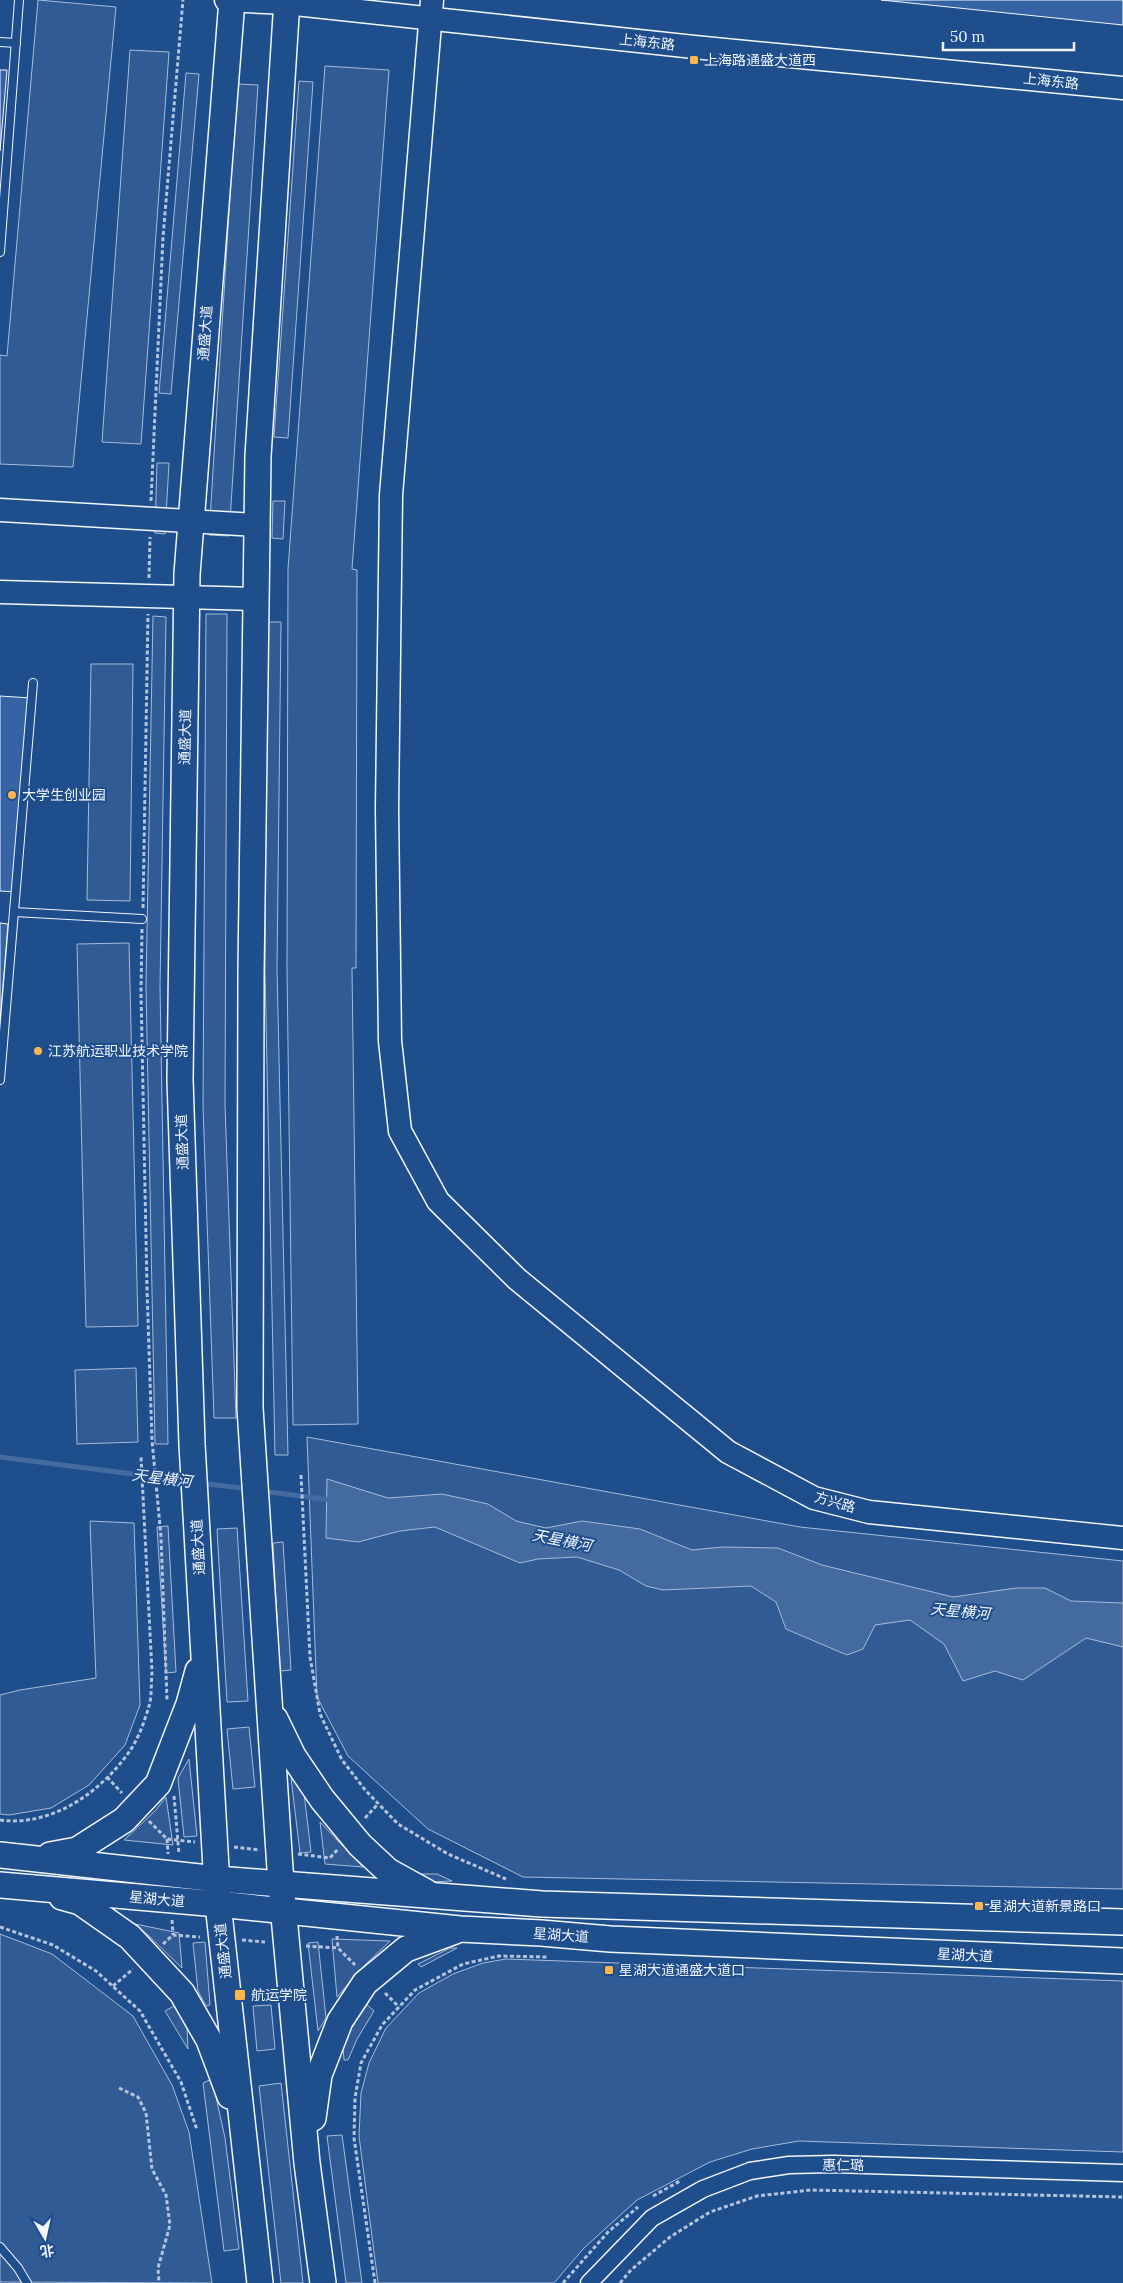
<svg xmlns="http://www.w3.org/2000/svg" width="1123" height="2283" viewBox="0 0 1123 2283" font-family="Lora,'Noto Sans SC',serif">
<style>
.built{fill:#305b95;stroke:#a8bbd7}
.water{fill:#446ba0;stroke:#a8bbd7}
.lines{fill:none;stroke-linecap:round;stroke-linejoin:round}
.stream{stroke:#446ba0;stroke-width:5}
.building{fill:#3563a3;stroke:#f2f6ff}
.lane-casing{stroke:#f2f6ff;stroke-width:10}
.street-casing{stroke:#f2f6ff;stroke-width:19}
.secondary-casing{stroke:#f2f6ff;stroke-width:25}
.primary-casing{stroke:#f2f6ff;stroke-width:28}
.path{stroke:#b3c4dc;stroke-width:3;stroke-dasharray:4 2.5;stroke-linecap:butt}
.lane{stroke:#1f4e8c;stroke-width:8}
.street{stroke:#1f4e8c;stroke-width:16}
.secondary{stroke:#1f4e8c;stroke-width:22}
.primary{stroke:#1f4e8c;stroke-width:25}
.poi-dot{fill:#ffb74d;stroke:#1f4e8c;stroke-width:2}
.labels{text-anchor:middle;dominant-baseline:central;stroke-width:4;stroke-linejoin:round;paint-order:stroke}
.street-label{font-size:14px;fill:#f2f6ff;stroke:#1f4e8c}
.poi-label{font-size:14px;fill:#f2f6ff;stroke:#1f4e8c;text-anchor:start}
.water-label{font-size:15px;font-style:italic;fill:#f2f6ff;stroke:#1f4e8c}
</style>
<rect width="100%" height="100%" fill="#1f4e8c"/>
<g class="built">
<path d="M38,0l78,7 -43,460 -73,-3v-109l7,1z"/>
<path d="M130,50l39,2 -28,392 -39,-2z"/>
<path d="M325,66l64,4 -37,499 5,1 -1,398h-4l6,456 -65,1 -6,-457 1,-399z"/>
<path d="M186,73l13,1 -28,320 -12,-1z"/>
<path d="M299,81l14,1 -25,356 -14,-1z"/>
<path d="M237,84l21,1 -29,451 -20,-1z"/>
<path d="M157,463h12l-4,71 -10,-1z"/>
<path d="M273,501h12l-2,38 -11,-1z"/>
<path d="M206,614h21l-2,491 11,313h-22l-11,-312z"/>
<path d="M153,616l13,1 -6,369 8,458h-13l-9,-459z"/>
<path d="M267,622h14l-4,347 11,486h-13l-10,-486z"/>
<path d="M91,664h42l-3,237 -43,-1z"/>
<path d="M129,943l9,383 -52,1 -9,-383z"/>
<path d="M136,1368l2,74 -61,2 -2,-74z"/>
<path d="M307,1437l493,90 323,34v328l-600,-12 -95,-48 -80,-73 -31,-59z"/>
<path d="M90,1521l44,2 6,182 -15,40 -36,40 -38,23 -42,7 -9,-1v-119l20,-5 76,-12z"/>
<path d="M168,1526l8,146 -10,1 -9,-146z"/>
<path d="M237,1528l11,173 -21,1 -10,-173z"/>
<path d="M283,1542l8,128 -11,1 -7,-128z"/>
<path d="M249,1727l6,60 -22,2 -6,-60z"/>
<path d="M189,1759l8,77 -13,1 -6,-59z"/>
<path d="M291,1778l13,15 7,59 -11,1z"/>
<path d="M166,1797l7,48 -49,-5 32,-30z"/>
<path d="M320,1822l43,45 -38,-3z"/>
<path d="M419,1874h18l15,7 -23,1z"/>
<path d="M135,1924l44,9 3,35 -34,-33z"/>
<path d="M0,1934l52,20 81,62 39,69 17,47 23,151 -212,-1z"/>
<path d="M332,1939l58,2 -26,25 -27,31z"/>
<path d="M205,1942l5,63 -4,1 -8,-15 -5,-48z"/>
<path d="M318,1942l8,76 -8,13 -10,-88z"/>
<path d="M450,1948h7l-36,19 -3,-3z"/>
<path d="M506,1959l617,22v171l-324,-11 -47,8 -42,13 -73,38 -53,48 -30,35h-176l-19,-147 2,-43 8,-30 17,-35 33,-35 34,-19 30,-11z"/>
<path d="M366,2004l8,7 -17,28 -9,21h-4l-1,-13 2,-9z"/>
<path d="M271,2005l4,44 -18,2 -4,-45z"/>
<path d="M174,2006l13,21 1,22 -23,-38z"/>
<path d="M212,2079l13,59 14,111 -15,2 -21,-168z"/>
<path d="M281,2083l22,200h-22l-22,-197z"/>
<path d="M342,2135l20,148h-16l-19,-147z"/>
</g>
<path class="water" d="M327,1479l61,19 54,-4 46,10 28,17 30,7 36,-7 58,8 52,21 30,-3 56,1 44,17 131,32 63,-9h29l26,13 52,2v44l-37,-9 -63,42 -28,-9 -32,10 -19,-37 -34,-24 -35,5 -12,24 -16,6 -61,-26 -10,-27 -25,-16 -88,4 -17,-4 -27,-16 -42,-13 -39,2 -18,4 -85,-36 -35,4 -42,11 -32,-4z"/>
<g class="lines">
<g class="stream">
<path d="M0,1457l187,24"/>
<path d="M200,1483l49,6"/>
<path d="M262,1491l69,9"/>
</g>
</g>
<g class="building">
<path d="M881,0h242v25z"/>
<path d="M0,70h7l-7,81z"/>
<path d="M0,696l31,2 -16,194 -15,-1z"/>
<path d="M0,923l8,1 -8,98z"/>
</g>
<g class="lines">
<g class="lane-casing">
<g id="lane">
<path d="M0,42l16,1"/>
<path d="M0,252l19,-252"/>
<path d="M14,912l128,7"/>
<path d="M0,1080l33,-397"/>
<path d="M0,2247l18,21 9,15"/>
</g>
</g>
<g class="street-casing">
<path id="street" d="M589,2283l63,-65 51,-29 47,-18 39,-6 44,-1 290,9"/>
</g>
<g class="secondary-casing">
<g id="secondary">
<path d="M226,0l60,3 408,44 429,41"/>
<path d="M432,0l-41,495 -4,314 3,232 10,90 38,70 79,78 211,173 86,46 55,14 254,26"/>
<path d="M0,510l257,15"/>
<path d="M0,592l256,7"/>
</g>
</g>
<g class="primary-casing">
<g id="primary">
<path d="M232,0l-45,574 -7,505 12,365 26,460 42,379"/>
<path d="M287,0l-29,456 -7,516 -1,436 31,476 26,279 16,120"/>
<path d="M275,1719l18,37 29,43 38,46 28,26 38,21"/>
<path d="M0,1855l217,24 325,25 581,18"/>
<path d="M50,1855l27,-5 47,-30 34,-36 31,-80 9,-33"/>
<path d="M0,1885l218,19 242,25 81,4 69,6 513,22"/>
<path d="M62,1897l18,5 50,35 52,56 27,47 21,56"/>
<path d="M313,2118l6,-43 21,-54 25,-38 41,-34 49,-18"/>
</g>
</g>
<g class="path">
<path d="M151,501l12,-264 20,-237"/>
<path d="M149,578l1,-41"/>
<path d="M143,908l5,-294"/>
<path d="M142,929l-1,63 6,296 5,152 9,97 6,163"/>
<path d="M301,1475l9,182 10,57 22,46 24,31 32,33 50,30 58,25"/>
<path d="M107,1777l15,16"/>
<path d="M174,1796l5,58"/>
<path d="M365,1818l13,-14"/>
<path d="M0,1820c52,7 101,-28 129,-68 9,-12 16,-32 20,-46 3,-10 2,-23 3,-34l-11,-215"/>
<path d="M149,1821l18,18 28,3"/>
<path d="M167,1839l1,15"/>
<path d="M234,1847l26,3"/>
<path d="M298,1854l32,4 8,-9"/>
<path d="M172,1920l1,15"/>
<path d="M0,1927l53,18 43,26 44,40 41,71 16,48"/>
<path d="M337,1936l1,12 17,17"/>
<path d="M242,1940l23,2"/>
<path d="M163,1944l10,-9 27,2"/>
<path d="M306,1946l32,2"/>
<path d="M113,1986l20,-17"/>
<path d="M385,1993l14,14"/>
<path d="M119,2088l19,9 8,16 6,56 14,26 4,30 -12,43 1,15"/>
<path d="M653,2196l27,-15"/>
<path d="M375,2283l-21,-145 1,-40 6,-35 21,-38 33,-35 48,-26 36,-8 49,1"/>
<path d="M563,2283l45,-51 30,-25"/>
<path d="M620,2283l11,-13 39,-33 40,-25 47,-16 54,-6 312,7"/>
</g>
<use href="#lane" class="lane"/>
<use href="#street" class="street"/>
<use href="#secondary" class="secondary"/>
<use href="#primary" class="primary"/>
</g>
<g class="poi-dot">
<rect x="689" y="55" width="10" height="10" rx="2.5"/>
<circle cx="12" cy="795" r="5"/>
<circle cx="38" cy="1051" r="5"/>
<rect x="974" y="1901" width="10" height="10" rx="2.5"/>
<rect x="604" y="1965" width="10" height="10" rx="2.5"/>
<rect x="234" y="1989" width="12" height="12" rx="2.5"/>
</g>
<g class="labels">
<g class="street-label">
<text transform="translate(647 42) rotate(6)">上海东路</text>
<text transform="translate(1051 81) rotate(6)">上海东路</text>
<text transform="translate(205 333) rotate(-86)">通盛大道</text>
<text transform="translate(185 737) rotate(-89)">通盛大道</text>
<text transform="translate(182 1142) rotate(-92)">通盛大道</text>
<text transform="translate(835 1502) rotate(16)">方兴路</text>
<text transform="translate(198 1547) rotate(-93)">通盛大道</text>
<text transform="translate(157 1899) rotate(5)">星湖大道</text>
<text transform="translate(561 1935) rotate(4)">星湖大道</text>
<text transform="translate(223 1951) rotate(-96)">通盛大道</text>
<text transform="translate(965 1955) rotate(3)">星湖大道</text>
<text transform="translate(843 2165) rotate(1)">惠仁璐</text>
</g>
<g class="poi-label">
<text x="704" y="60">上海路通盛大道西</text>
<text x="22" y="795">大学生创业园</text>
<text x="48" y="1051">江苏航运职业技术学院</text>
<text x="989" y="1906">星湖大道新景路口</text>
<text x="619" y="1970">星湖大道通盛大道口</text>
<text x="251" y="1995">航运学院</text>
</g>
<g class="water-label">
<text transform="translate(162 1478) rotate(7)">天星横河</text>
<text transform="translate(562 1540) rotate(11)">天星横河</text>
<text transform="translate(960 1611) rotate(5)">天星横河</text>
</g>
</g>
<g transform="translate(45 2238) rotate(171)" stroke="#1f4e8c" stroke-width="4" paint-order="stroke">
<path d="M0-4L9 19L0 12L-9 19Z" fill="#f2f6ff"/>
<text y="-8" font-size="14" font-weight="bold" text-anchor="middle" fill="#f2f6ff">北</text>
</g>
<path d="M943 42v8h131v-8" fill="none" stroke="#f2f6ff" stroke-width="2.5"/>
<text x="950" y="42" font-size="15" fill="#f2f6ff" stroke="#1f4e8c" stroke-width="4" paint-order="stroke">50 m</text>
</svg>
